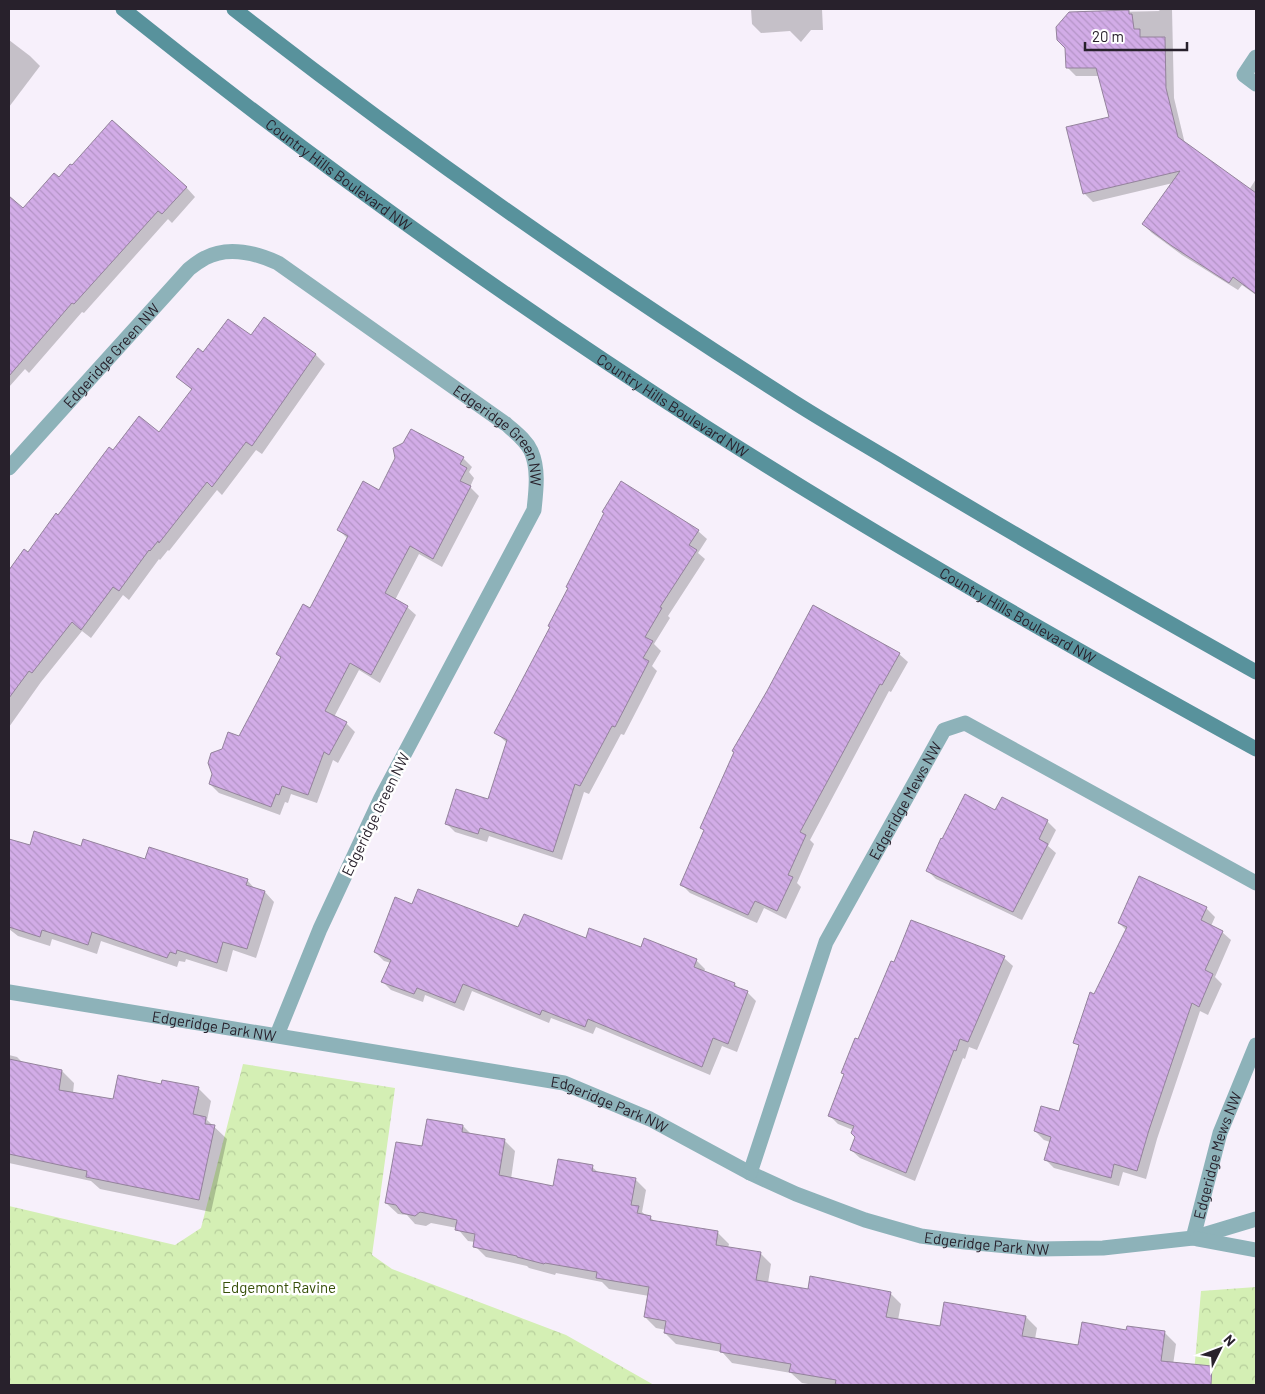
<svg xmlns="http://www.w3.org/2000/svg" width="1265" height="1394" viewBox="0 0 1265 1394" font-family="Barlow,sans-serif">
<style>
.forest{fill:url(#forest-crowns)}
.shadow{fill:#0003}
.building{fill:url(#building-back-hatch);stroke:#94839c}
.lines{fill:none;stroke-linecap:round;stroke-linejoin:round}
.street{stroke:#8db2b9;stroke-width:15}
.secondary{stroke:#58929c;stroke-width:15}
.labels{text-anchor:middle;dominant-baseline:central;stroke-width:5;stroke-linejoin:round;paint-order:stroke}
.street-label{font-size:15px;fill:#28212c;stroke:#fff}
.park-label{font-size:15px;fill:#364f08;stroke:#fff}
</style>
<defs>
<pattern id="forest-crowns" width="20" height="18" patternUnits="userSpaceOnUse" patternTransform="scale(1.25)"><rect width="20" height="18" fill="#d4efb4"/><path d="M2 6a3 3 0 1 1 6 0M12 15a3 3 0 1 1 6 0" fill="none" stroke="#b6cd9b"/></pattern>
<pattern id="building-back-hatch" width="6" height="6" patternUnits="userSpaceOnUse" patternTransform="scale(1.25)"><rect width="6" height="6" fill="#d2ace7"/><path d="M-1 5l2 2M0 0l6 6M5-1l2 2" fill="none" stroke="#b494c6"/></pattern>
</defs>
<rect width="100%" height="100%" fill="#f7f0fb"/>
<g class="forest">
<path d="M243,1064l152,24 -23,167 20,14 174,66 88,50h-645v-179l166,39 26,-17z"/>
<path d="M1256,1287v98h-63l8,-94z"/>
</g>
<g class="shadow">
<path d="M751,9h71l1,21h-12l-10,12 -11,-11 -29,2 -9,-9z"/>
<path d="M1157,9h15l2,89 11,46 64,46 7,-11v116l-14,-10 -4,5 -56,-35 -30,-22 -9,-9 30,-41 -80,19 -9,-9 26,-76 -10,-41h-24l-9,-9 3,-54 90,-2z"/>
<path d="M9,40l21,16 10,10 -31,41z"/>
<path d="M59,178l127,9 9,10 -23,26 -4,-4 -84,94 -2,-1 -53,61 -4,-4 -16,18v-166l12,-13 2,2z"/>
<path d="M252,337l64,18 9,9 -63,90 -6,-4 -34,45 -5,-5 -48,61 -1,-1 -8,10 -1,-1 -30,41 -6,-5 -32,43 -9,-7 -41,51 -32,45v-155l15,-21 4,3 85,-102 46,-18 33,-44 -15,-13 26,-23z"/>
<path d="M463,458l9,9 -3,5 5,6 -4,9 9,9 -37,71 -23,-13 -24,46 12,7 9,8 -36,68 -21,-13 -25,47 12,6 9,9 -17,31 -5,-3 -16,43 -26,-9 -3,9 -3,-1 -5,13 -61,-22 -9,-9 13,-34 16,-13 42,-79 -3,-4 33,-45 37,-70 -9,-9 40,-39z"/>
<path d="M698,531l9,8 -9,14 7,6 -37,57 2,2 -16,26 7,7 -9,15 5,5 -33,64 -3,-1 -32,60 -5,-2 -22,68 -73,-24 -2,6 -32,-10 -8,-8 41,-23 19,-58 -12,-11z"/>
<path d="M899,654l9,8 -17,30 -2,-1 -79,149 4,4 -17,39 4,4 -15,32 -22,-11 -7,15 -67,-30 -9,-9z"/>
<path d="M996,812l51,9 9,9 -8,16 8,7 -34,67 -86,-41 -9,-9z"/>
<path d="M11,841l20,6h51l165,33 8,9 10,3 9,10 -18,56 -23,-8 -6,22 -41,-13 -1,3 -6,-1 -2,6 -76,-26 -4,13 -45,-15 -2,7 -32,-10 -9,-7v-82z"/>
<path d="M413,905l106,23 177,32 9,9 -1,3 31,12 5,6 7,2 9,9 -19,51 -15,-6 -12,29 -114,-48 -3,7 -42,-16 -2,5 -77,-32 -8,20 -39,-16 -2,7 -32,-12 -9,-9 9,-18 -7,-2 -9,-9z"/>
<path d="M1206,908l9,9 -4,9 11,6 9,8 -16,37 7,7 -14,31 -8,-4 -43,128 -11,40 -23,-7 -4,14 -65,-18 -9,-9 5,-17 -6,-2 -9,-9 25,-18 20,-66 -5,-5 20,-47 32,-64 -8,-8z"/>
<path d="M1004,958l9,8 -36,84 -8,-3 -4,12 -2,-1 -48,123 -55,-23 -9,-8 5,-12 -3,-8 -15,-6 -9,-9 16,-40 -3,-3 17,-31z"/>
<path d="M9,1055l8,2 6,6 39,8 12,12 -1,10 41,7 48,-14 37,3 12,12 -4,19 20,19 -16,73 -111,-23 -9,-8 -82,-18z"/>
<path d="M463,1126l8,8 33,6 11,11 -4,28 43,9 38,-21 7,6 36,6 11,11 -4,22 5,4 3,1 6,6 62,10 11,11 -1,4 32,5 11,11 -3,19 41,7 81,3 11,11 -3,16 43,7 85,-10 11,11 -2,11 45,8 47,-15 38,1 11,11 -3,21 19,20h-378l-12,-2 -11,-10 -59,-10 -10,-11 -46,-8 -11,-11 1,-3 -10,-2 -11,-11 4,-21 -40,-7 -7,-7 -46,-9 -1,2 -26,-7 -2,-2 -41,-9 -11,-11v-4l-7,-1 -11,-13 -26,-5 -5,3 -11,-2 -8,-9 -9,-1 -12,-11 37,-56z"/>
</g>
<g class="building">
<path d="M1129,10v4h3l2,15h6v8h25l1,51 12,49 78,56v101l-23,-17 -4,6 -57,-37 -30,-22 38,-53 -97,23 -17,-67 43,-10 -13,-49h-30l-1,-20 -8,-8 -1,-13 13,-15z"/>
<path d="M112,120l75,67 -25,27 -4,-3 -84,93 -2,-1 -63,73v-180l14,12 31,-35 5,4 11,-13 2,1z"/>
<path d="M264,317l52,37 -64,92 -6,-4 -34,45 -5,-5 -48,61 -1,-2 -8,10 -1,-1 -30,41 -6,-4 -32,43 -9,-8 -40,51 -3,-2 -20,27v-128l15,-21 4,3 28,-39 2,2 51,-68 4,3 26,-34 20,16 33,-43 -16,-12 22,-29 5,4 25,-33 23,16z"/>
<path d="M411,429l53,28 -4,7 7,4 -7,13 11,5 -38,73 -23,-13 -25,47 23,13 -37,69 -21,-12 -25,48 22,11 -18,33 -5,-3 -16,43 -26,-9 -3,9 -3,-1 -5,13 -62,-23 3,-10 -4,-11 3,-10 11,-4 6,-17 11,4 42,-79 -5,-3 27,-50 7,4 38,-72 -11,-6 26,-49 16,9 16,-32 -2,-10 10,-5z"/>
<path d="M621,481l78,49 -10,15 8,5 -37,57 2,1 -17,29 8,4 -10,17 6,3 -34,66 -3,-1 -32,60 -5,-2 -22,68 -73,-24 -2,6 -33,-10 11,-35 32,10 19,-59 -13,-7 56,-106 -2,-1 20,-38 -2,-1 38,-74 -2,-1z"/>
<path d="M813,605l87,48 -18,32 -2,-1 -80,148 6,3 -18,40 5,2 -16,34 -22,-10 -7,14 -68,-30 24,-55 -4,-2 34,-76 -2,-1 35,-60z"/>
<path d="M965,794l30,16 7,-13 46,23 -9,19 9,5 -35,68 -87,-41 15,-33 1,1z"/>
<path d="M34,831l47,15 2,-7 62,20 4,-12 99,32 -2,6 19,6 -18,58 -24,-7 -6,21 -40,-13 -1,4 -6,-2 -3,6 -75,-26 -4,13 -46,-15 -2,7 -31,-10v-88l21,6z"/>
<path d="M1139,876l68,31 -6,13 22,11 -18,39 8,4 -14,33 -7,-4 -43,127 -12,41 -23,-7 -3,14 -67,-18 7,-23 -17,-6 7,-25 18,5 20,-66 -6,-2 17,-51 4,2 33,-67 -9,-4z"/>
<path d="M418,889l100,38 6,-13 62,24 3,-10 52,19 3,-9 53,21 -3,8 41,16 -1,3 14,5 -20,53 -15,-6 -11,29 -114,-48 -3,8 -43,-17 -2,5 -77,-31 -8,19 -38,-15 -3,6 -33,-12 10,-22 -17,-8 21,-55 17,7z"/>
<path d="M911,920l94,36 -37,86 -8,-3 -4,12 -2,-1 -48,123 -56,-23 5,-13 -4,-4 3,-7 -26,-10 16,-42 -3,-1 14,-35 3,1 33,-78 3,1z"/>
<path d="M9,1059l53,11 -3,20 54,9 5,-24 43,9 1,-4 37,7 -6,27 13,3 -1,7 10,1 -16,75 -113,-23 1,-6 -78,-17z"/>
<path d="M427,1119l36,6 -1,7 43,7 -6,36 54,11 5,-27 35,6 -1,6 44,7 -5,27 8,1 -2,7 14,3 -1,4 68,11 -2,14 45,7 -5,28 52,9 2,-13 81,16 -5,25 54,9 4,-24 82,14 -4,20 56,9 4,-23 44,8 1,-4 38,5 -4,30 51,5 -1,19h-376l1,-5 -47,-8 2,-8 -71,-12 1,-8 -57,-11 2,-12 -22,-4 5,-30 -53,-9 1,-6 -52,-9 -1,1 -27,-7v-1l-44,-9 2,-13 -20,-4 2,-10 -37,-8 -5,4 -13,-3 -6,-8 -11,-2 11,-61 26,4z"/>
</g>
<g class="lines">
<g class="street">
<path d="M1256,57l-12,18 12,9"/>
<path id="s1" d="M9,468l180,-199c5,-4 10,-8 16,-11 24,-13 51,-5 73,5l228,161c9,8 20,16 25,27 8,18 5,40 3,59l-153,288 -61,131 -43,106"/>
<path id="s2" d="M9,992l555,91 86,36 100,54 46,21 69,26 56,16 44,6 73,7 65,-1 90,-10 63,-19"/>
<path id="s3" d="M750,1173l76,-231 118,-212 21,-7 291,160"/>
<path id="s4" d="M1193,1238l27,-105 36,-88"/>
<path d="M1197,1239l59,11"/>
</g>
<g class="secondary">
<path id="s5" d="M123,9c186,149 380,288 581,417 180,115 365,220 552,323"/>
<path d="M234,9c177,138 362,267 552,388 34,22 69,42 104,63 121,73 243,143 366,212"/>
</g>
</g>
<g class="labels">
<g class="street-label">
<text stroke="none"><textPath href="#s5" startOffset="272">Country Hills Boulevard NW</textPath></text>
<text stroke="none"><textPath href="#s1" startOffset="152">Edgeridge Green NW</textPath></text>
<text stroke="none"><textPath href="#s5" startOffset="678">Country Hills Boulevard NW</textPath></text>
<text stroke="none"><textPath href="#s1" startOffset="648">Edgeridge Green NW</textPath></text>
<text stroke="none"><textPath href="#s5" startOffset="1082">Country Hills Boulevard NW</textPath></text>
<text stroke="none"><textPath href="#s3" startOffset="405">Edgeridge Mews NW</textPath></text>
<text transform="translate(375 814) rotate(-64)">Edgeridge Green NW</text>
<text stroke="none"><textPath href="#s2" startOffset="208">Edgeridge Park NW</textPath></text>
<text stroke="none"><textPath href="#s2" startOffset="612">Edgeridge Park NW</textPath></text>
<text stroke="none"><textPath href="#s4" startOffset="86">Edgeridge Mews NW</textPath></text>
<text stroke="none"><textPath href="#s2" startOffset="1018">Edgeridge Park NW</textPath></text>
</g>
<g class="park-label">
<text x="279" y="1287">Edgemont Ravine</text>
</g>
</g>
<rect width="1265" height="1394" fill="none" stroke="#28212c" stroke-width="20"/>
<g transform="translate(1220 1349) rotate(48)" stroke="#ffffff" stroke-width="4" paint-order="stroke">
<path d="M0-4L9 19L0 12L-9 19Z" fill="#28212c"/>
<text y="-8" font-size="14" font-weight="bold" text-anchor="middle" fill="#28212c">N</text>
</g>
<path d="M1085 42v8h102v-8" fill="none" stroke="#28212c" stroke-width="2.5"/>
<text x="1092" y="42" font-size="15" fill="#28212c" stroke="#ffffff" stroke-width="4" paint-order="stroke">20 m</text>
</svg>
